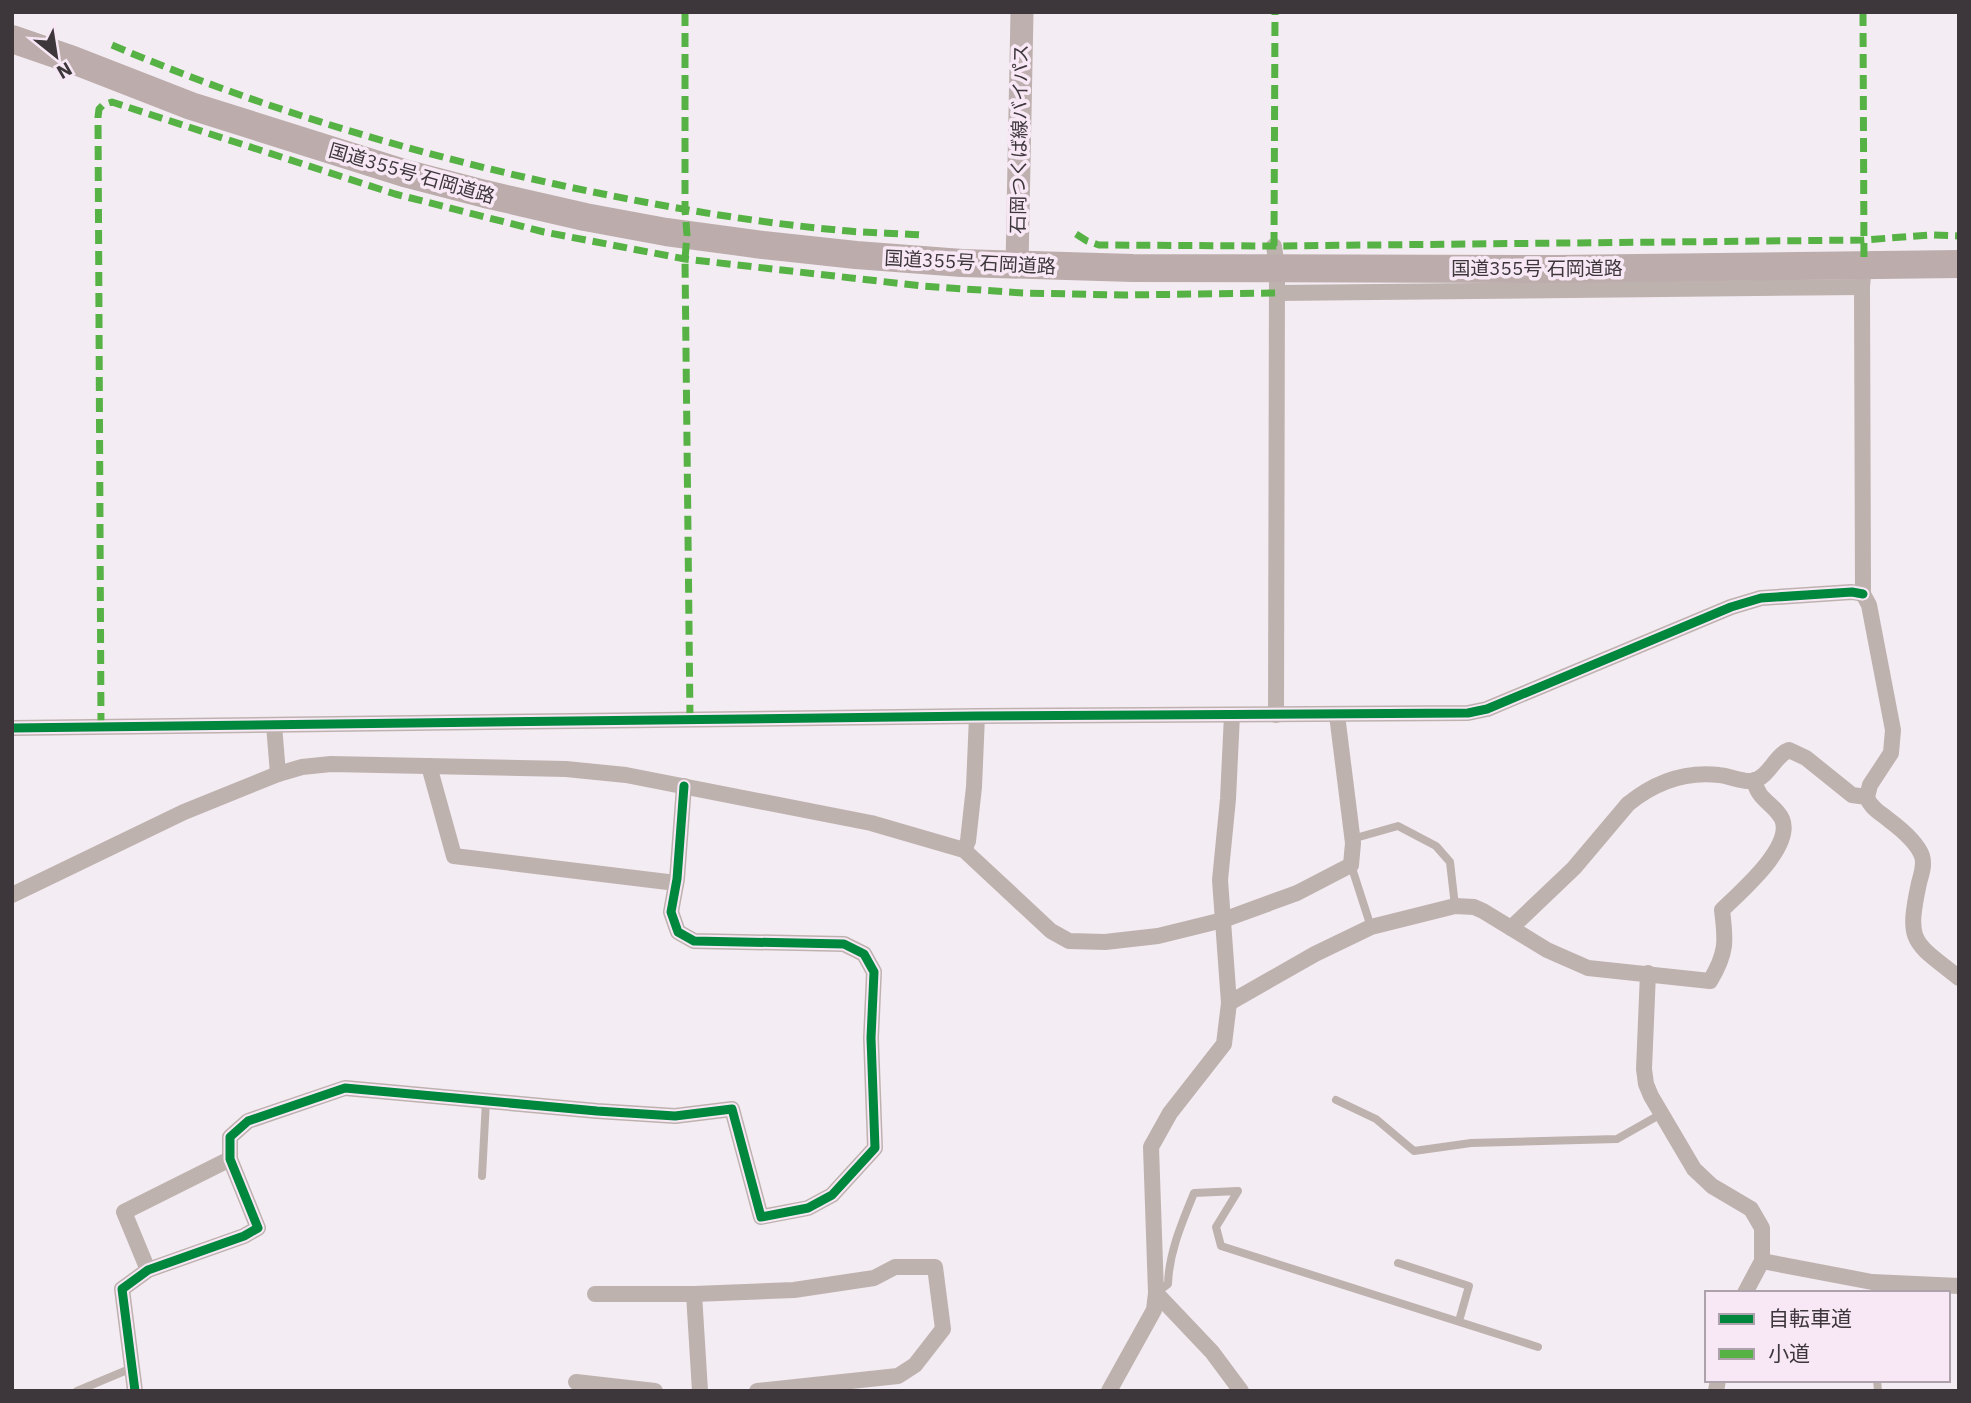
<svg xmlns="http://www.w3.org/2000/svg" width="1971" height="1403" viewBox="0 0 1971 1403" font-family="'IBM Plex Sans','Noto Sans JP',sans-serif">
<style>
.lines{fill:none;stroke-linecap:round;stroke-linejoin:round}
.lane{stroke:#beb2af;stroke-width:8}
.street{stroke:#beb2af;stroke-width:16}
.secondary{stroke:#bdb0ae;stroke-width:23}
.highway{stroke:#bcadac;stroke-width:28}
.quiet{stroke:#57b246;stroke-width:7;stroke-dasharray:14 7;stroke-linecap:butt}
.cycleway-casing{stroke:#f8e8f6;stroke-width:13}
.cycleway{stroke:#00873e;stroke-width:9}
.labels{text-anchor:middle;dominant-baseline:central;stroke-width:7;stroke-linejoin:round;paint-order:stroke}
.street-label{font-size:19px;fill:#3d373c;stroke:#f8e8f6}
</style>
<rect width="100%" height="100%" fill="#f4ecf3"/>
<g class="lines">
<g class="lane">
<path d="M1352,839l46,-13 38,20 14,16 5,44"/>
<path d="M1351,865l20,62"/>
<path d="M1336,1100l40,19 38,32 57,-8 146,-4 44,-25"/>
<path d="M482,1176l4,-75"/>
<path d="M1398,1263l71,23 -10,35"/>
<path d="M1156,1293l12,-9c1,-32 14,-61 26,-91l44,-2 -22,36 5,19 317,101"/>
<path d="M1877,1380l1,11"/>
<path d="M77,1391l55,-23"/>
</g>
<g class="street">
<path d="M1274,246l3,22 -1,447"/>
<path d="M1864,264l-2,23 1,307 6,11 24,125 -2,23 -21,32 -3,12c3,11 14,16 22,23 12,9 28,22 33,36 3,9 -1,19 -3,27 -13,61 -6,58 40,95"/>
<path d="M1276,293l586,-6"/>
<path d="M274,725l4,49"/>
<path d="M12,728l965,-12 491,-3 19,-4 244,-102 30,-9 91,-6 11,2"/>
<path d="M429,766l25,90 222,27"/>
<path d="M964,850l4,-9 6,-54 3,-71"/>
<path d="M12,895l172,-83 94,-38 24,-7 29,-3 235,5 60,6 245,48 93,27 87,81 18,10 36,1 53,-6 65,-16 74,-27 54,-28 2,-22 -16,-128"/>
<path d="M1511,928l63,-60 54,-64c27,-22 56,-33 91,-29 11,1 22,7 33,6 17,-3 22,-25 37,-31l17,8 46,37 15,2"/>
<path d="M1648,973l-4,96 2,15 5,12 43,73 18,17 39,23 11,19v33l-17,32"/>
<path d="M1229,1003l86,-49 56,-27 84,-21 19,1 9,4 64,39 41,18 122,13c17,-28 16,-40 12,-71 18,-18 72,-63 60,-91 -8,-16 -24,-18 -28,-39"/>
<path d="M1762,1261l110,21 87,4"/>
<path d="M148,1270l-24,-58 106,-53"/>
<path d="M1156,1293l56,59 29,39"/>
<path d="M595,1294h99l100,-4 80,-12 21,-11h40l8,62 -28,36 -17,11 -141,15"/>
<path d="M694,1294l6,97"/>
<path d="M576,1382l79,9"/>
<path d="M135,1391l-13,-102 26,-19 96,-34 14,-8 -28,-69v-22l18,-16 97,-33 252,23 78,5 57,-7 29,108 47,-9 24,-13 43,-47 -4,-110 3,-66 -10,-18 -20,-10 -150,-3 -16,-9 -7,-20 6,-33 7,-93"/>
<path d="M1109,1391l45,-81 2,-17 -5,-146 19,-34 54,-69 5,-41 -9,-123 8,-81 4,-84"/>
<path d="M1716,1391l2,-11"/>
</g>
<path class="secondary" d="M1017,266l5,-254"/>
<path class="highway" d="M12,39l61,21 118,46 213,67 81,21 100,23 81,15 97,13 93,10 106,8 171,5 424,1 402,-5"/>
<g class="quiet">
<path d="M685,12v198l2,25 -2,24 5,460"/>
<path d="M1863,12l1,252"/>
<path d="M112,45c143,61 292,106 443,139 93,20 187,37 282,46 28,3 56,3 84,5"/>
<path d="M1076,234l11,7 12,4 175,1 589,-6 68,-5 28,1"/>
<path d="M1274,246l1,-234"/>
<path d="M101,727l-3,-610 1,-8 4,-4 9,-3 283,92 149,38 141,27 237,27 101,7 101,2 152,-2"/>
</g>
<g class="cycleway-casing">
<g id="cycleway">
<path d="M12,728l965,-12 491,-3 19,-4 244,-102 30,-9 91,-6 11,2"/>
<path d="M135,1391l-13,-102 26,-19 96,-34 14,-8 -28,-69v-22l18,-16 97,-33 252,23 78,5 57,-7 29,108 47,-9 24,-13 43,-47 -4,-110 3,-66 -10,-18 -20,-10 -150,-3 -16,-9 -7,-20 6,-33 7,-93"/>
</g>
</g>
<use href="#cycleway" class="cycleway"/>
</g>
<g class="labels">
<g class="street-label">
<text transform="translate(1019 139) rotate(-89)">石岡つくば線バイパス</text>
<text transform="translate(412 173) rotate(16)">国道355号 石岡道路</text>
<text transform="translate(970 262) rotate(3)">国道355号 石岡道路</text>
<text x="1537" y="268">国道355号 石岡道路</text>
</g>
</g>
<rect width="1971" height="1403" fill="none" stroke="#3d373c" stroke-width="28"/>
<rect x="1705" y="1291" width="245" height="91" fill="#f8e8f6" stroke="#ada1ac" stroke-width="2"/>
<rect x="1719" y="1314" width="35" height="10" fill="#00873e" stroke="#ada1ac" stroke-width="2"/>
<text x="1768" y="1326" font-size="21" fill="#3d373c">自転車道</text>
<rect x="1719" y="1349" width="35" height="10" fill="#57b246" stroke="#ada1ac" stroke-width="2"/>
<text x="1768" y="1361" font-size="21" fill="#3d373c">小道</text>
<g transform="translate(56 56) rotate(150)" stroke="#f8e8f6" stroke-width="5" paint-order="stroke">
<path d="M0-5L12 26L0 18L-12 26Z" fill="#3d373c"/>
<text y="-10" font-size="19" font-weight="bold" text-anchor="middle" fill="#3d373c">N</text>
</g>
</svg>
